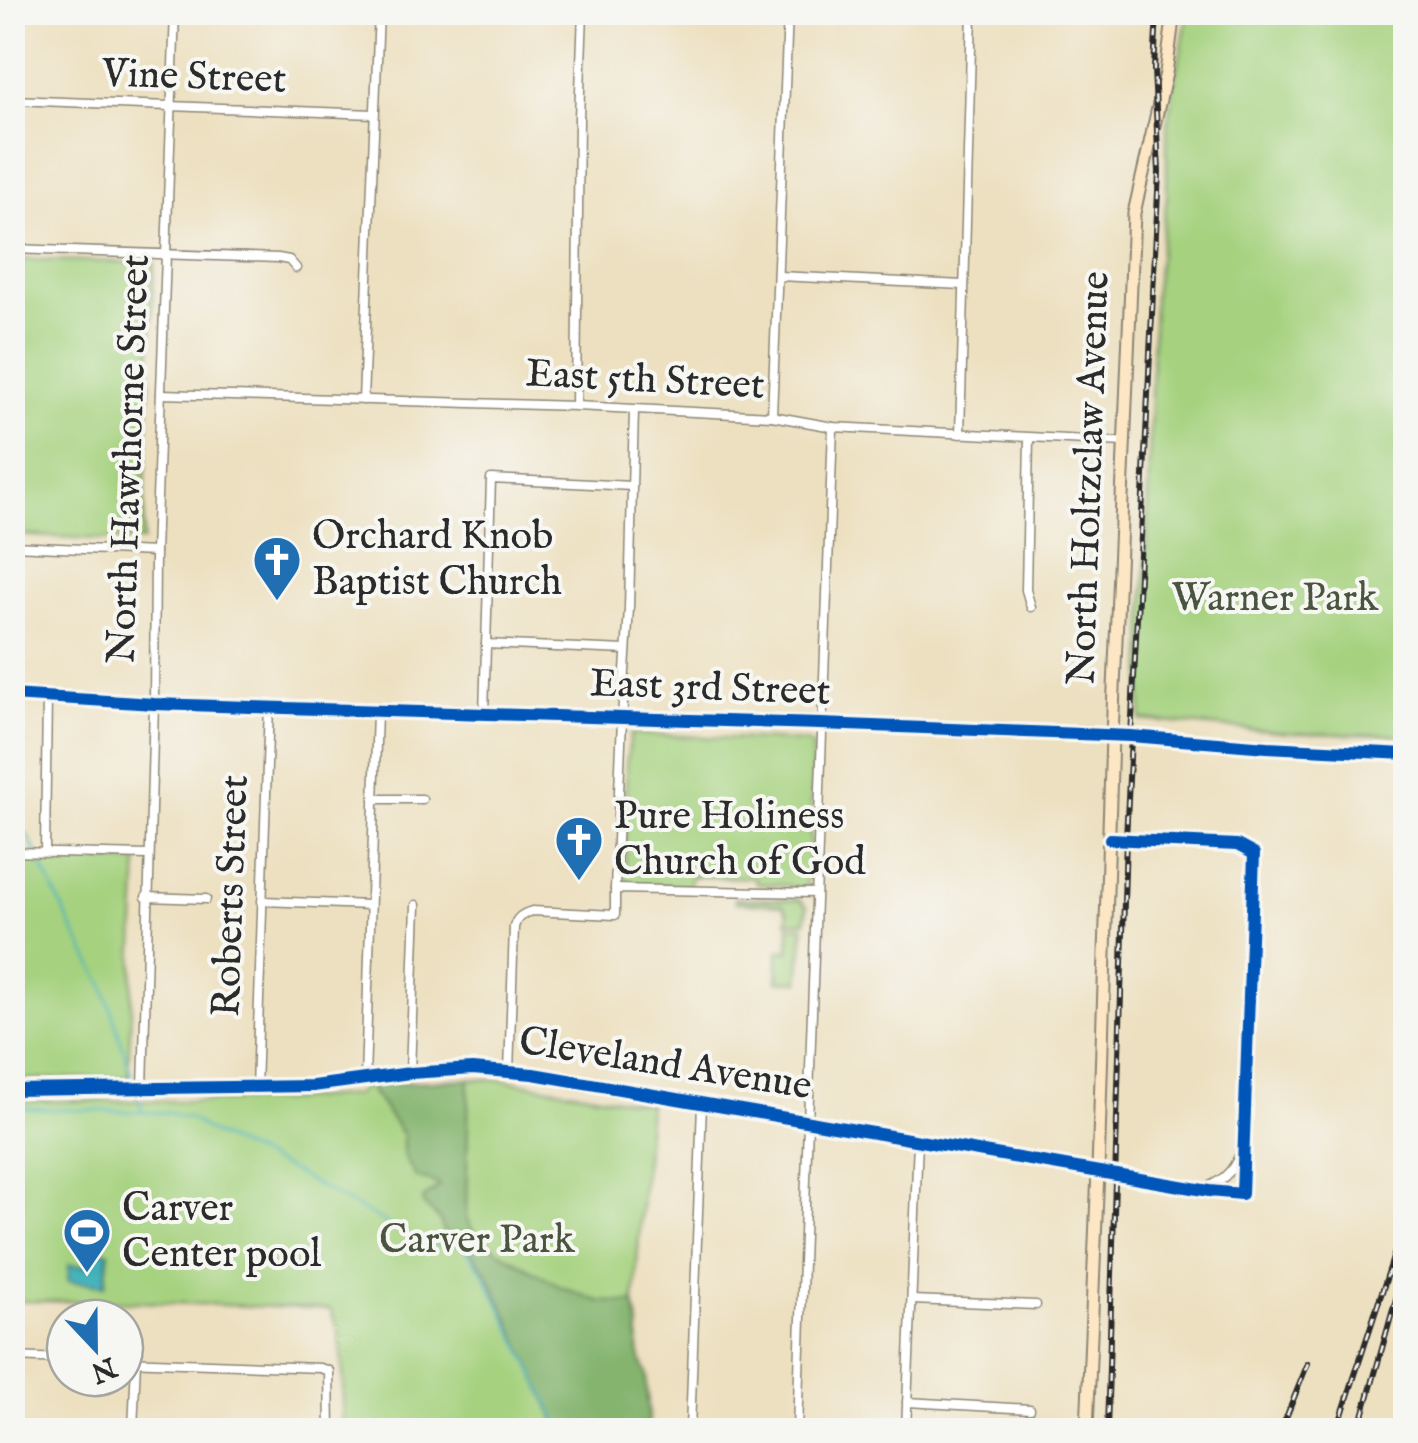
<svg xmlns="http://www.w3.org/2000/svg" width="1418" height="1443" viewBox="0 0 1418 1443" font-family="'IM FELL English',serif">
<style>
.green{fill:#a6d27f;stroke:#687e55;stroke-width:2.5}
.forest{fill:#84b46e;stroke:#58704c;stroke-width:2.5}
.water{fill:#40b0b8;stroke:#366e72;stroke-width:2.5}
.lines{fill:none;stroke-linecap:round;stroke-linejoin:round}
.stream{stroke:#40b0b8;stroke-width:2.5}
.minor-casing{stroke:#8c8676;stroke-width:11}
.secondary-casing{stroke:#8c8676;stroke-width:15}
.minor{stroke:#fff;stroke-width:8}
.secondary{stroke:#fce6c4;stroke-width:11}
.rail-casing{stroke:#2b2b2b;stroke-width:6}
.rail{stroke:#f6f6f2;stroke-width:2.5;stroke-dasharray:8;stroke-linecap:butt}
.cycleway-casing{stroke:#f6f6f2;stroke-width:19}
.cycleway{stroke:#0057b8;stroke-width:12}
.labels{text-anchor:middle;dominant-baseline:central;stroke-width:8;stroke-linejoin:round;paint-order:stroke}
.street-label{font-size:40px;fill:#2b2b2b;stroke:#f6f6f2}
.poi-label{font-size:40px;fill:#2b2b2b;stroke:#f6f6f2;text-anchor:start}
.park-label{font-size:40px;fill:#4a5540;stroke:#f6f6f2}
</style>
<rect width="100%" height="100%" fill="#f6f6f2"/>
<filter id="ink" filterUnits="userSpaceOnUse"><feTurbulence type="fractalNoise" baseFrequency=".01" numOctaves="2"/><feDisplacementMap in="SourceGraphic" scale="20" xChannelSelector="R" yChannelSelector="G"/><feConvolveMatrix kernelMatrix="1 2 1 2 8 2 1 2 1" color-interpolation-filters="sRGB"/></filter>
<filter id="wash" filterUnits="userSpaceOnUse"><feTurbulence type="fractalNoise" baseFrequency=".0048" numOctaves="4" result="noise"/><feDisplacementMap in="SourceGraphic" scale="40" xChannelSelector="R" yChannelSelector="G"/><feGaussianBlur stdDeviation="2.25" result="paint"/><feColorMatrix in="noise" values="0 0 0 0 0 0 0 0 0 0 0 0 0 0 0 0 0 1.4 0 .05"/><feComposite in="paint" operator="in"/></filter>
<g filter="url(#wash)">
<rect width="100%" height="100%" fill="#ede0c0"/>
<g class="green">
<path d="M1188,13h217v722l-115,-2 -149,-13 13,-425 13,-99v-72z"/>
<path d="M13,259l141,4 -11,278 -130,-6z"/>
<path d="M631,734l143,6 32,2 7,4 -3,106 -4,38 -23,-5 -27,-1 -1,-6 -64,-2 -1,10 -65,-2 1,-120z"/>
<path d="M12,859l126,2 -10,216 -115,3z"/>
<path d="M735,898l65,2 7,7 -2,15h-18l1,-9 -5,-8 -48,-3z"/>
<path d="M789,926l15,1 -5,55 -21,-1v-30h11z"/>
<path d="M469,1079l34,1 146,24 -15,199 5,23 -1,25 8,22 3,57h-308c3,-35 5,-90 -11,-121l-188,-7 -129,-1v-200h266l75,-6 13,-10z"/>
</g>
<path class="forest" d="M469,1079l-3,138 8,16 20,15 65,38 39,15 36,2 5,23 -1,25 8,22 3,57h-89l-72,-155 -22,-31 -21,-6 -5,-18 -17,-16v-5l16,-13 -3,-3 -20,-6 -13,-23v-19l-36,-50z"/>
<path class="water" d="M89,1250l20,2 -4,33 -37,-4 1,-16 18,1z"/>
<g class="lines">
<g class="stream">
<path d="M12,822l16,14 46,96 29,52 32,102"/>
<path d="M137,1093l5,17"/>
<path d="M12,1108l156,5 21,5 24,16 73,34 138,76 37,1 21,25 80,160"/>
</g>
</g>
</g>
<g filter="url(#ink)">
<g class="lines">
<g class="minor-casing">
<g id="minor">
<path d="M12,100l362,14"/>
<path d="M12,249l266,9 11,2 7,8"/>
<path d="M779,276l184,9"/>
<path d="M161,394l415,12 196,10 61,11 291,15"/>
<path d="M363,400l16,-388"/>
<path d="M576,406l3,-288 4,-106"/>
<path d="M772,416l16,-404"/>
<path d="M960,434l12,-422"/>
<path d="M1029,438l-3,152 5,17"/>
<path d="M12,546l143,6"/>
<path d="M486,644l140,6"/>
<path d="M484,714l7,-235 141,7"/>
<path d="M374,799h48"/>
<path d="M12,852l136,3"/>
<path d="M45,852l2,-156"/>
<path d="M615,889l7,-170 7,-111 5,-198"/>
<path d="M146,897l60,2"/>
<path d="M262,901l108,4"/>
<path d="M509,1072l5,-145c3,-10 8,-13 18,-16l83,4v-26l200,4"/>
<path d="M410,1073l6,-168"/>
<path d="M365,1079l12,-367"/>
<path d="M143,1088l11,-384 1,-152 20,-540"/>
<path d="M256,1088l13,-382"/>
<path d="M12,1090l301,-4 97,-13 62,-4 61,5 676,117 33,3 12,-340 -17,-9 -127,-6"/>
<path d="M1201,1189c19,-6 32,-16 39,-36"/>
<path d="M912,1300l124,5"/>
<path d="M12,1357l53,2"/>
<path d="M125,1361l195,7 9,3 1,59"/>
<path d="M907,1402l123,7"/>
<path d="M133,1430l3,-69"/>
<path d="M690,1430l12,-326"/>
<path d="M797,1430l36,-1003"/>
<path d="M906,1430l12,-289"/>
</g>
</g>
<g class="secondary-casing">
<g id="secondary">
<path d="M12,695l142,9 667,20 310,12 136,11 139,7"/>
<path d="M1087,1430l11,-259 14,-435 22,-523 32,-140 8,-61"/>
</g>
</g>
<use href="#minor" class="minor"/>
<use href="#secondary" class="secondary"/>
<g class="rail-casing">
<g id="rail">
<path d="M1107,1430l19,-591 33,-667 -5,-103 3,-57"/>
<path d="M1281,1430l27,-67"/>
<path d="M1337,1430l69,-212"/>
<path d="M1359,1430l44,-156"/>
</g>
</g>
<use href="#rail" class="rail"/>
<g class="cycleway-casing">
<g id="cycleway">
<path d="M12,695l142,9 667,20 310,12 136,11 139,7"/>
<path d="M12,1090l301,-4 97,-13 62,-4 61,5 676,117 33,3 12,-340 -17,-9 -127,-6"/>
</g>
</g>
<use href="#cycleway" class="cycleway"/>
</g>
</g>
<defs>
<g id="church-pin" transform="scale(2.5)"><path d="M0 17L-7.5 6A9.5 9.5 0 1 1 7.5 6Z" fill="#1f6fb2" stroke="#f6f6f2"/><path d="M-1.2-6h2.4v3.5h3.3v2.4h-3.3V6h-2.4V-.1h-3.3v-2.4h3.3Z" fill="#fff"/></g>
<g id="stadium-pin" transform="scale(2.5)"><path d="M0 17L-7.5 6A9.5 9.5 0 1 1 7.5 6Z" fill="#1f6fb2" stroke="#f6f6f2"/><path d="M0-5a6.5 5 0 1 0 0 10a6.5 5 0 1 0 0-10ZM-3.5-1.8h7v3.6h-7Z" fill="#fff"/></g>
</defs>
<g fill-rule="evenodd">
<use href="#church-pin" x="277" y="560"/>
<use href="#church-pin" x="579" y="840"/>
<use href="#stadium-pin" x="87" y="1232"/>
</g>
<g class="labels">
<g class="street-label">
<text transform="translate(194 78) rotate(2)">Vine Street</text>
<text transform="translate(645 381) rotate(3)">East 5th Street</text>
<text transform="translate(130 459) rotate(-88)">North Hawthorne Street</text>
<text transform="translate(1090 478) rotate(-88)">North Holtzclaw Avenue</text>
<text transform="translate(710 689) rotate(2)">East 3rd Street</text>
<text transform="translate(232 896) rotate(-88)">Roberts Street</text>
<text transform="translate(665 1065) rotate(9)">Cleveland Avenue</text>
</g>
<g class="poi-label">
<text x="312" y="537">Orchard Knob<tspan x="312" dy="46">Baptist Church</tspan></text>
<text x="614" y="817">Pure Holiness<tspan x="614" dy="46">Church of God</tspan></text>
<text x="122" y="1209">Carver<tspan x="122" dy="46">Center pool</tspan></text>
</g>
<g class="park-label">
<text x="1275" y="599">Warner Park</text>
<text x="477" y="1241">Carver Park</text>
</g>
</g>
<rect width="1418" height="1443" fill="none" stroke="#f6f6f2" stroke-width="50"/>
<g transform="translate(95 1348) rotate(158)"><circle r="48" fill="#f6f6f2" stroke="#a5a5a2" stroke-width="2.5"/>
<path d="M0-8L18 38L0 25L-18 38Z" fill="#1f6fb2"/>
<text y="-15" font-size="28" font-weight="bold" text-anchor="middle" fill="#2b2b2b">N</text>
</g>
</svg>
